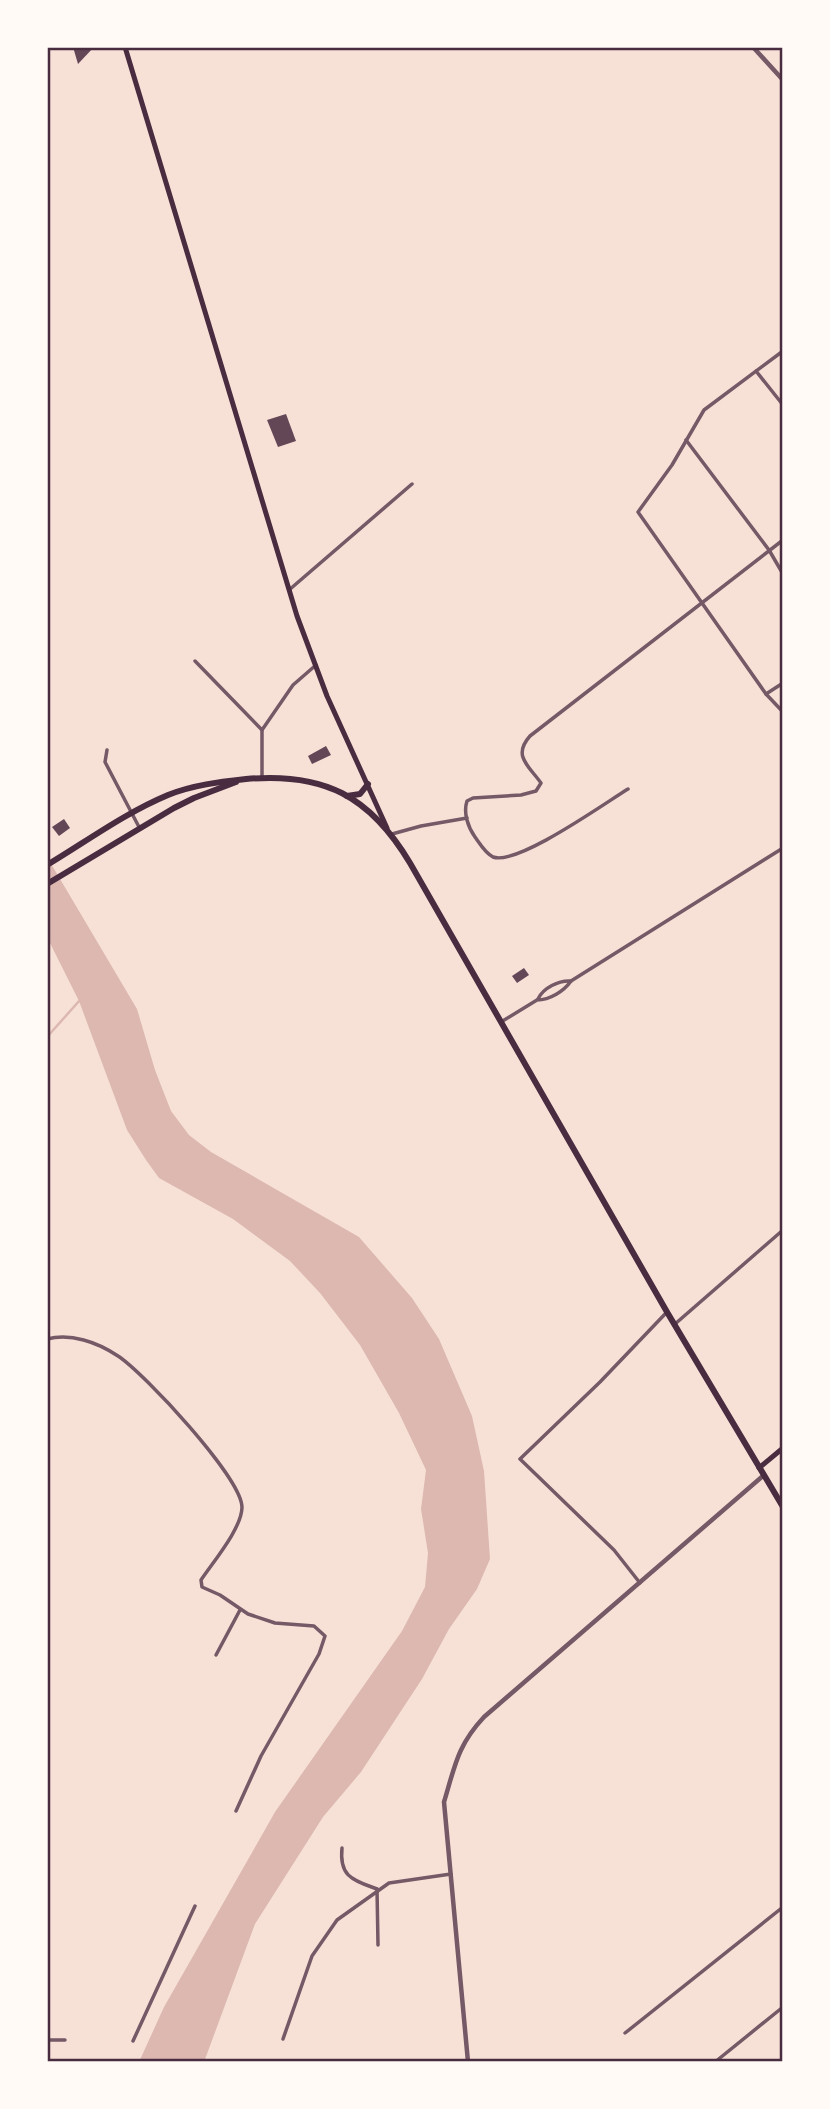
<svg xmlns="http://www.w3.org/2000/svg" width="830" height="2109" viewBox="0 0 830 2109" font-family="'Sofia Sans Condensed',sans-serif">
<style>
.water{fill:#dcb8b0}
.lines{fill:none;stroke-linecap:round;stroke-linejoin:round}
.stream{stroke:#dcb8b0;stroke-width:2.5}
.building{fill:#644757}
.minor{stroke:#755966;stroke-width:3.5}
.tertiary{stroke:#755966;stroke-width:4.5}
.secondary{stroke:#4a2c40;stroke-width:5}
.trunk{stroke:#4a2c40;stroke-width:6}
.neatline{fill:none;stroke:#4a2c40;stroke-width:2.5}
</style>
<rect width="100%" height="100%" fill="#f7e1d7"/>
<path class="water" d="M47,857l90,152 18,61 16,41 18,24 22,17 148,85 53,61 27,41 33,77 12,55 6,88 -13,30 -28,40 -27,50 -61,93 -38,45 -68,107 -51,138h-65l25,-55 111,-195 127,-181 23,-44 3,-34 -7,-44 5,-39 -27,-57 -39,-68 -40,-52 -30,-32 -57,-42 -74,-41 -13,-18 -19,-30 -48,-129 -32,-64z"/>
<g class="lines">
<path class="stream" d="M47,1037l33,-37"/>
</g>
<g class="building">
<path d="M73,47h21l-16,17z"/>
<path d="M286,414l10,27 -18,6 -11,-27z"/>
<path d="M326,746l5,9 -19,9 -4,-8z"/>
<path d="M64,819l6,9 -11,8 -7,-9z"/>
<path d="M524,968l5,7 -12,8 -5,-7z"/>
</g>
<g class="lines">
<g class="minor">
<path d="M783,351l-79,59 -32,55 -34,47 128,182 17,18"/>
<path d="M756,371l27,34"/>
<path d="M686,440l83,110 14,24"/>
<path d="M289,590l123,-106"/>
<path d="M195,661l67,69v47"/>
<path d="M766,694l17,-11"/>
<path d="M262,730l31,-45 23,-20"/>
<path d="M107,750l-2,12 34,65"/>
<path d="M628,789c-23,14 -111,77 -135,68 -8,-4 -13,-13 -18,-20 -7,-10 -12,-24 -8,-36l6,-3 48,-3 15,-4 5,-8c-12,-17 -29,-27 -11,-47l253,-196"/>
<path d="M392,834l29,-8 46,-8"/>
<path d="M538,999c5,-11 21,-19 33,-18"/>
<path d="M501,1022l36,-22c13,0 27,-9 34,-19l212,-133"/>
<path d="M675,1324l108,-94"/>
<path d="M47,1339c24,-6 50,3 71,17 26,17 123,121 124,151 0,21 -29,55 -41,73l1,7 18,8 28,19 27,9 39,3 11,10 -6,18 -58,102 -25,55"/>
<path d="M640,1583l-26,-33 -94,-91 80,-77 66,-69"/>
<path d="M216,1655l24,-45"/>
<path d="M342,1848c-3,29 11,32 35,41"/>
<path d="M377,1889l1,56"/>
<path d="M625,2033l158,-126"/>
<path d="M283,2039l29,-83 25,-36 52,-37 62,-9"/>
<path d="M47,2040h18"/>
<path d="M133,2041l62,-135"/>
<path d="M715,2062l68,-55"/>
</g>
<g class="tertiary">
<path d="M753,47l30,33"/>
<path d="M468,2062l-24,-260c11,-36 13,-56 40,-85l280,-242"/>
</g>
<g class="secondary">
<path d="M125,47l172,569 30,80 60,132"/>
<path d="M759,1468l24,-20"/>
</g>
<g class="trunk">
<path d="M347,796l13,-2 8,-10"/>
<path d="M47,865c40,-24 78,-52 121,-70 25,-10 51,-13 78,-16 78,-7 124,17 164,84l257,449 116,195"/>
<path d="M47,884l127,-76 20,-10 42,-16"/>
</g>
</g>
<rect width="830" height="2109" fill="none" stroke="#fffaf5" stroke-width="98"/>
<rect x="49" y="49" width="732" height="2011" class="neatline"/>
</svg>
